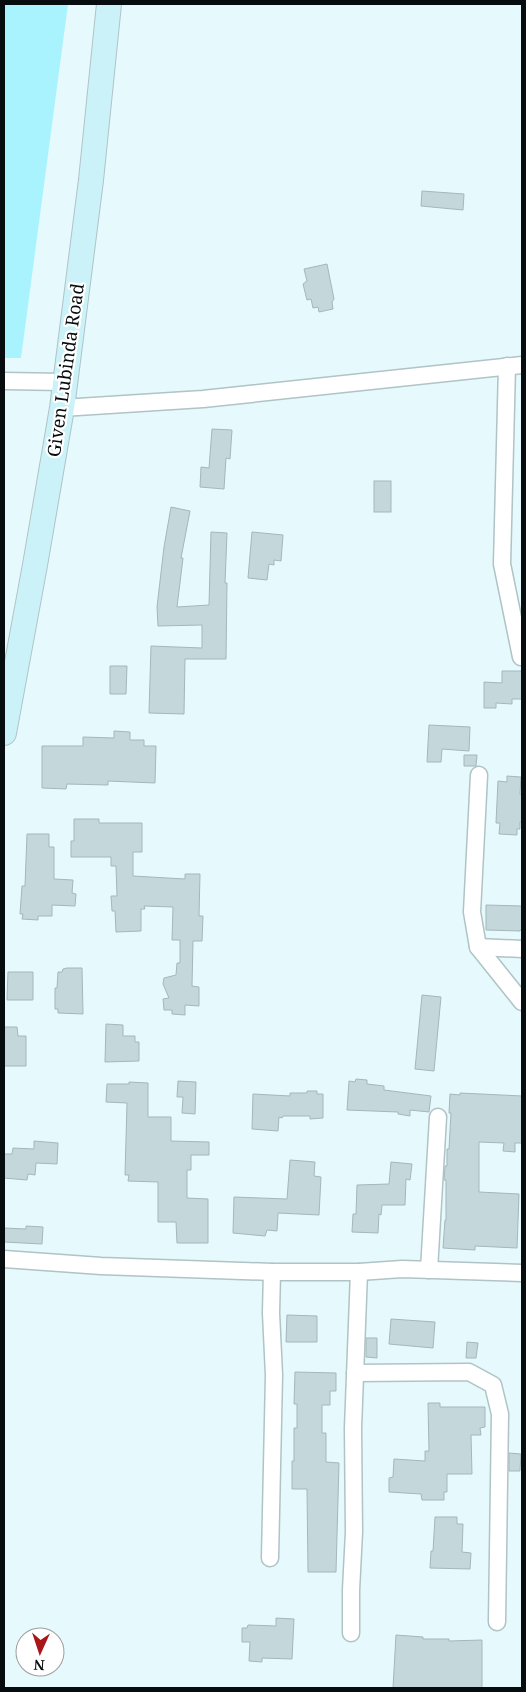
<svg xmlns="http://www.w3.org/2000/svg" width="526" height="1692" viewBox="0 0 526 1692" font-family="'Noto Serif',serif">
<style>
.green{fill:#a8f3fd}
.building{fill:#c4d7da;stroke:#a4b7ba}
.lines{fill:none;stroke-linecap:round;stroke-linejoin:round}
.street-casing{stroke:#b0c3c6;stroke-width:19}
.secondary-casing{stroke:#b0c3c6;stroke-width:26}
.street{stroke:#fff;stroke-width:16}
.secondary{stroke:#caf2f8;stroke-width:24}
.labels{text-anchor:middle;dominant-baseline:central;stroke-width:4.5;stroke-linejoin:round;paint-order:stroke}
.street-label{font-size:18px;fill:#070d0e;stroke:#fff}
</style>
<rect width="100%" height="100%" fill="#e6fafd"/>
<path class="green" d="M4,4h64l-47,354h-17z"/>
<g class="building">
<path d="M422,191l42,3 -1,16 -42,-4z"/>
<path d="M327,264l7,35 -2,3 1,7 -14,3 -1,-5 -5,1 -2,-9 -4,1 -4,-16 4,-3 -3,-12z"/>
<path d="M212,429l20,1 -2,29 -4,-1 -2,31 -24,-2 1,-20 8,1z"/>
<rect x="374" y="481" width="17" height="31"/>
<path d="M171,507l19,4 -9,47h2l-6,49 32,-2 2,-73 16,1 -2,50h2l-1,76h-41l-1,55 -35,-1 2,-67 51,2v-23l-44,1 -1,-19 7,-60z"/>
<path d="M252,532l31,3 -2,26 -7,-1v5l-5,-1 -2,16 -19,-2z"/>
<path d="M110,666h17l-1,28h-16z"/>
<path d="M502,671h20v28h-10v5l-16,-1v5h-12v-26l18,1z"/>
<path d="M429,725l41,2 -1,24 -27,-2 -1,13h-14z"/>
<path d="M114,731l16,1v8h14v6h12l-1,37 -47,-2v4l-41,-1 -1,5 -24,-1v-42h41v-9l31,1z"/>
<path d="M464,755h13l-1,11h-12z"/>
<path d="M507,776l14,1 -1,17h2v28h-2v7h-3v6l-18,-1 1,-11h-4l2,-42 9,1z"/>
<path d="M74,819h25v4h43v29h-9v24l52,3v-5h15l-1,42h4l-1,25h-9l-1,45 7,1v19l-14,-1v10l-13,-1v-4h-8l-1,-11 6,-1 -6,-14 1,-6 12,-3 1,-12h3v-23h-8l1,-33 -29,-1 1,3h-4v22l-25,1 -1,-21h-3l-1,-15h6l-1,-30h-5v-9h-40v-16h3z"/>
<path d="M27,834h22v13h5v32l19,1 -1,13 4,1 -1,12 -23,-1v11h-14v4l-16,-1 1,-5h-3l2,-28h3z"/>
<path d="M486,905l36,1v24h-2v1l-34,-1z"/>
<path d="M67,968h15l1,46 -25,-1v-4h-3v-21h2l1,-16h4l1,-3z"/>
<path d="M8,972h25v28h-26z"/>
<path d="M422,995l19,2 -7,74 -19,-2z"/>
<path d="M106,1024l17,1v11h12v6h4v19l-34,1z"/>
<path d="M4,1027h13l1,9h8v30h-22z"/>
<path d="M356,1079l11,1v4l17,2v4l47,6 -2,16 -19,-2v6l-12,-2v-2l-51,-2 2,-29 6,1z"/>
<path d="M178,1081l18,1 -1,32 -13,-1 1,-16h-6z"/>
<path d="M129,1082l19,1v34h23v24l38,1v13h-18v15h-4v28l21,1v44h-31l-1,-21h-18v-40l-30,-1 1,-6h-4l2,-72 -21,-1 1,-18h22z"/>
<path d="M307,1091h10v3h6v24l-13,1v-3h-27l-1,2 -3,-1 -1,14 -26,-2 1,-35 37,2v-3h17z"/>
<path d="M460,1093l62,3v47h-7v9l-12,-1 1,-8 -25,-1v50l40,2 -2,54 -42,-2v4l-32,-2 2,-28h1v-40h-2l1,-14h2v-17h2l2,-36h-2l1,-19 10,1z"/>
<path d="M34,1141l24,2 -1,21 -21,-1 -1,12 -7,-1 -1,6 -23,-2v-24h8l1,-6 21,1z"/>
<path d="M290,1160l25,2 -1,14 7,1 -2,38 -41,-2 -1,18 -10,-1 -2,6 -32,-3 1,-36 53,2z"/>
<path d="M391,1162l21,2 -2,16 -4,-1 -1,26h-23l-1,10 -2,-1 -1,19 -26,-1 1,-18h3l1,-29 32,-1z"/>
<path d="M26,1226l17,1 -1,17 -38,-2v-14l22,1z"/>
<path d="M287,1315l30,1v26h-31z"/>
<path d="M391,1319l44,3 -2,26 -44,-4z"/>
<path d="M366,1338h11v20l-11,-1z"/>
<path d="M467,1342l11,1 -2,15h-10z"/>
<path d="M295,1372l41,1v18h-6v14h-8v28h4v29l13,1 -3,109h-28l-1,-83h-15v-28h2v-33h3v-24h-3z"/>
<path d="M428,1403h12v4h45v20l-5,1 1,7h-10l1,39h-25v18h-3v8h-22l-1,-6 -32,-2v-14l4,-1 1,-18 31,2v-10h4z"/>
<path d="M509,1453l12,1 -1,17h-11z"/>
<path d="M435,1517h22v7h6l-1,28 9,1 -1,16 -40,-1 1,-17h2z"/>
<path d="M276,1618l18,1 -2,40 -30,-1v4l-13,-1 1,-19h-8v-14h5l1,-3 28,1z"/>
<path d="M396,1635l27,2v2h26v2l33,-1v48h-89z"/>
</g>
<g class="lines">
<g class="street-casing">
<g id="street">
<path d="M507,366l-5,198 19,93"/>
<path d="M4,381l60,1"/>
<path d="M62,408l141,-9 319,-34"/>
<path d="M479,775l-7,137 6,35 44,55"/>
<path d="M478,947l44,2"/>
<path d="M4,1259l97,7 171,6h87l43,-3 120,4"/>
<path d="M429,1270l9,-153"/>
<path d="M355,1373l114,-1 24,13 7,29 -3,208"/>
<path d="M270,1558l4,-183 -3,-62 1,-41"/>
<path d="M351,1633v-43l3,-58 -1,-104 6,-156"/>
</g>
</g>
<g class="secondary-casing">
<path id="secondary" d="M4,733l31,-168 27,-157 29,-228 18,-176"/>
</g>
<use href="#street" class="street"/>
<use href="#secondary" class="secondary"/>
</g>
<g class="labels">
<g class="street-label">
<text transform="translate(65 370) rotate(-82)">Given Lubinda Road</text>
</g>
</g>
<rect width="526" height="1692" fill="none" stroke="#070d0e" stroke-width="10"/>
<g transform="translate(40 1652) rotate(183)"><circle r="24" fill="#ffffff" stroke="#9c9e9f"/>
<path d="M0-4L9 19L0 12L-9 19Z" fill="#a91619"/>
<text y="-8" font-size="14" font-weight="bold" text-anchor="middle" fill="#070d0e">N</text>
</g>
</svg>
